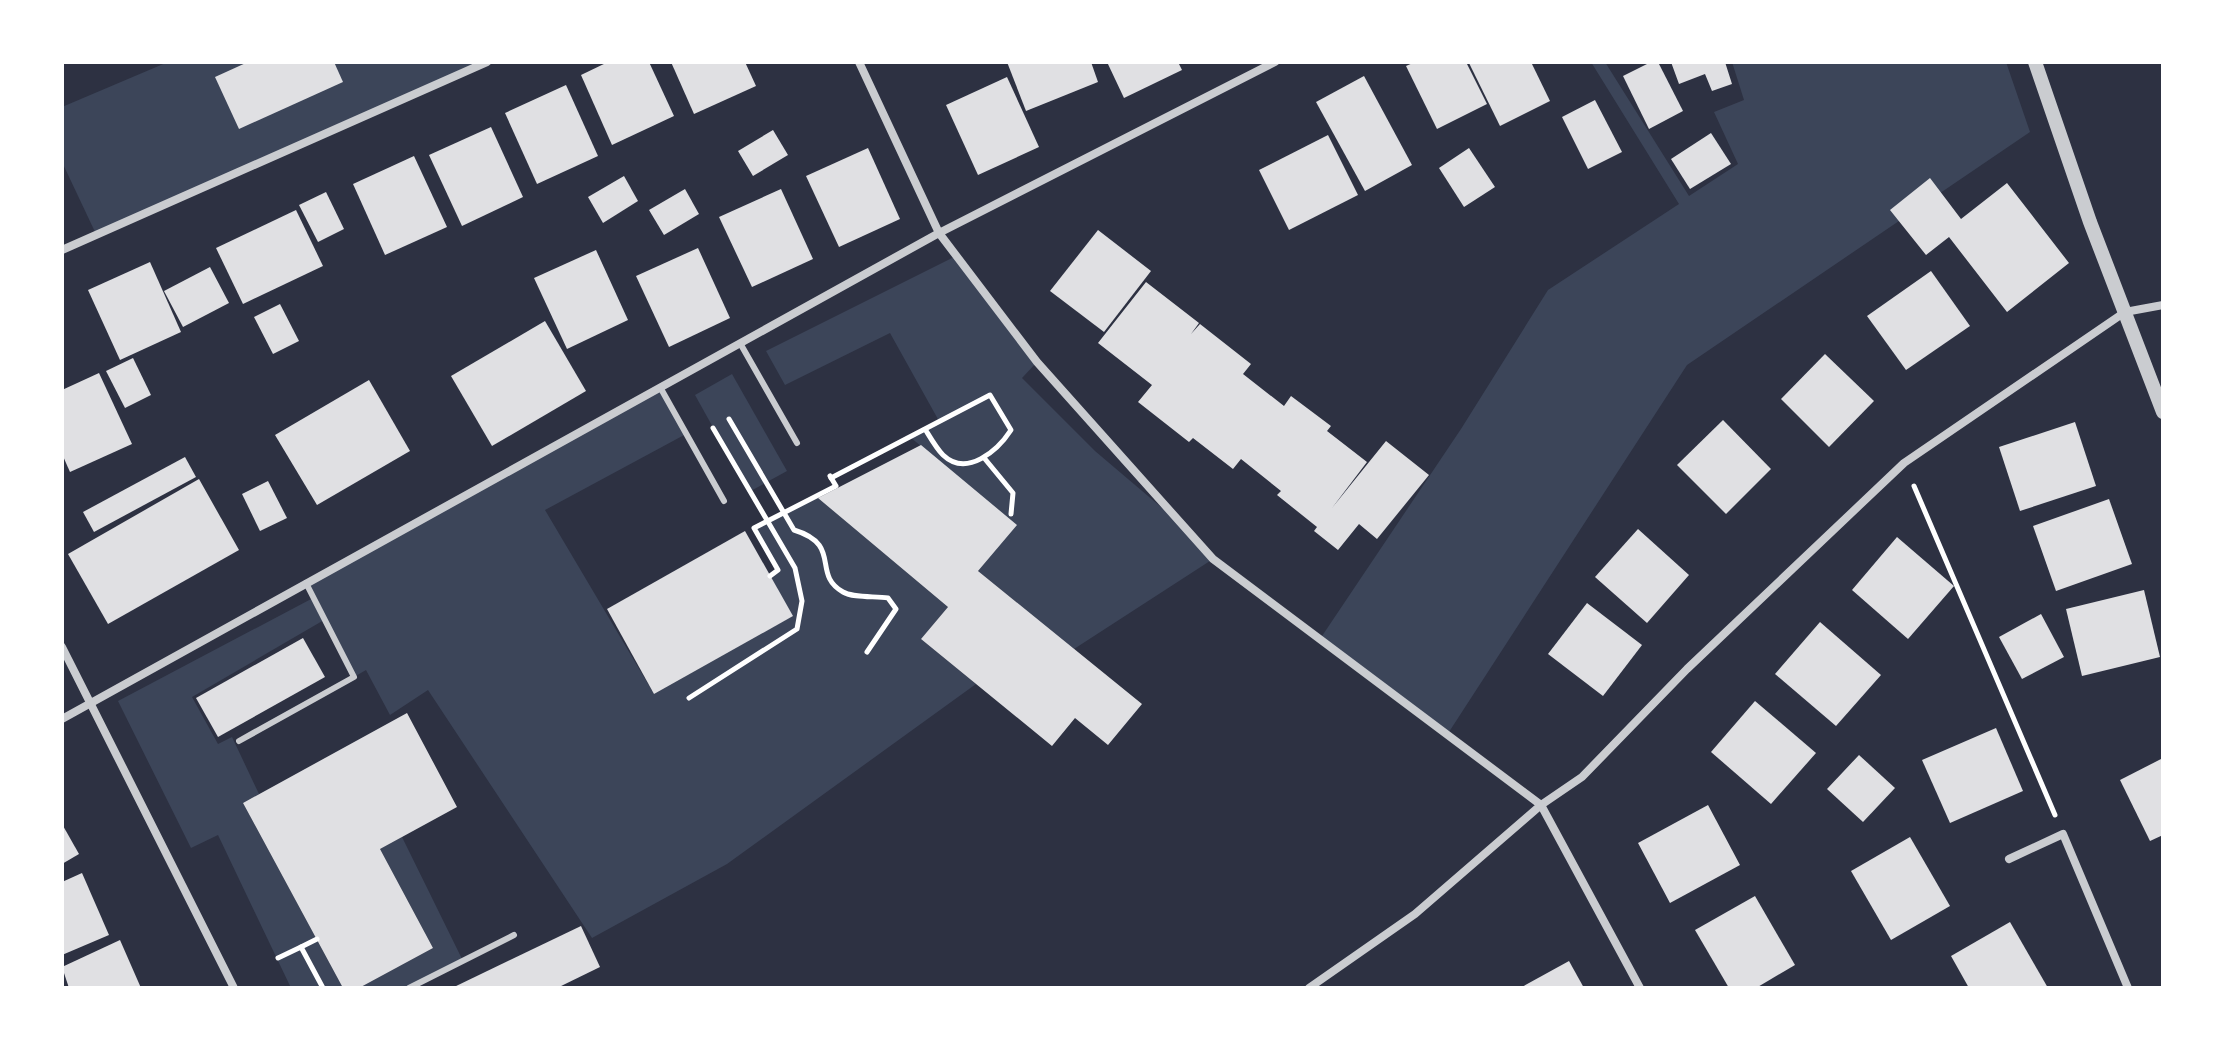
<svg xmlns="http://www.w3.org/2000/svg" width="2225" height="1050" viewBox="0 0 2225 1050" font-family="'Alegreya Sans',sans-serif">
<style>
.green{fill:#3c4559}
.building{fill:#e0e0e3}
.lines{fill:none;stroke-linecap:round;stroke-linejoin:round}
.path{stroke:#fff;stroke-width:5}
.service{stroke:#caccd0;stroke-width:6}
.minor{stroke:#caccd0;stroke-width:8}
.tertiary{stroke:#caccd0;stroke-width:14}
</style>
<rect width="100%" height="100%" fill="#2d3142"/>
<g class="green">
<path d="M168,62h319l-391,172 -34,-72v-55z"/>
<path d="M1591,62h14l84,134 49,-32 -24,-52 30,-12 -12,-38h274l24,70 -343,233 -240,370 -127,-96 141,-210 87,-139 131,-86z"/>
<path d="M956,256l81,106 -15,16 73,73 86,73 32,35 -139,90 -96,-78 38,-46 -106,-88 29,-16 -49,-88 -105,52 -19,-34z"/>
<path d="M732,374l55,97 -38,21 -54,-97z"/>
<path d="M660,387l26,47 -141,76 109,184 138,-78 -22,-40 8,-5 -24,-43 62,-32 132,111 -27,32 55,45 -249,180 -135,74 -164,-248 -38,25 -24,-45 -12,7 -30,-57 -132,77 26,47 14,-7 27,57 -16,9 100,185h-52l-73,-153 -27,13 -73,-147 195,-103 -7,-15z"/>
<path d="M402,837l61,124 -54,27h-50l74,-40 -53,-99z"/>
</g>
<g class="building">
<path d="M248,62h86l9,20 -104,47 -24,-52z"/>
<path d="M608,62h41l25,54 -62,29 -31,-70z"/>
<path d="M671,62h74l11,24 -62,28z"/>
<path d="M1007,62h84l7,20 -72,29z"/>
<path d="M1107,62h71l4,8 -58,28z"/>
<path d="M1415,62h51l21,42 -50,25 -31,-63z"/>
<path d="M1531,62l19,39 -50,25 -31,-63z"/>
<path d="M1651,62h7l25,49 -34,18 -26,-53z"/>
<path d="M1671,62h54l7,22 -20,7 -7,-17 -26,10z"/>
<path d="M1364,76l48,89 -47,26 -49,-89z"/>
<path d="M1007,77l32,70 -61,28 -32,-70z"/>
<path d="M566,85l32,71 -61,28 -32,-71z"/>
<path d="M1595,100l27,52 -34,17 -26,-52z"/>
<path d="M491,127l32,70 -61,29 -33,-71z"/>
<path d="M773,130l15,25 -35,21 -15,-25z"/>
<path d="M1711,133l20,31 -41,25 -19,-30z"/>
<path d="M1328,135l30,60 -69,35 -30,-60z"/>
<path d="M868,148l32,71 -61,28 -33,-71z"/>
<path d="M1469,148l26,39 -31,20 -25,-39z"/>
<path d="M414,156l33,71 -62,28 -32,-71z"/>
<path d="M624,176l14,25 -35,22 -15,-26z"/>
<path d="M1930,178l31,41 46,-36 62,80 -62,49 -58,-75 -23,18 -36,-45z"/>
<path d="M685,189l14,25 -35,21 -15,-25z"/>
<path d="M781,189l32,70 -61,28 -33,-70z"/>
<path d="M326,192l18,37 -26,13 -19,-37z"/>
<path d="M296,210l27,56 -80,38 -27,-56z"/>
<path d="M1098,230l53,41 -47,61 -54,-41z"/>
<path d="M698,248l32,70 -61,29 -33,-71z"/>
<path d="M596,250l32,70 -61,29 -33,-71z"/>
<path d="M150,262l31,70 -61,28 -32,-70z"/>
<path d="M210,267l19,36 -46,24 -19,-36z"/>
<path d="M1931,271l39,55 -64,44 -39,-54z"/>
<path d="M1146,282l53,41 -8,11 9,-10 51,40 -8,10 41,32 7,-10 40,30 -4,5 40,31 -35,46 54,-67 43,34 -52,64 -18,-15 -21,26 -24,-19 3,-4 -40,-32 4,-4 -40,-32 -8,10 -40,-31 -4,4 -51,-40 14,-17 -54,-42z"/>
<path d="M280,304l19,37 -26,13 -19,-37z"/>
<path d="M545,321l41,70 -94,55 -41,-70z"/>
<path d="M1825,354l49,47 -45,46 -48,-48z"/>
<path d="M133,358l18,37 -26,13 -19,-37z"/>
<path d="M99,373l33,71 -62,28 -8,-18v-64z"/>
<path d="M369,380l41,71 -93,54 -42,-70z"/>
<path d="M1723,420l48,49 -45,45 -49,-49z"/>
<path d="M2075,422l21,64 -76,25 -21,-64z"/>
<path d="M921,445l96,80 -39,46 164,133 -34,41 -33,-27 -23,28 -131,-107 27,-32 -130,-109z"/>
<path d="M185,457l11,20 -102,55 -11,-20z"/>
<path d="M199,479l40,71 -131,74 -40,-70z"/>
<path d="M268,481l19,37 -27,13 -18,-37z"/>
<path d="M2109,499l23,65 -76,27 -23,-65z"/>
<path d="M1638,529l51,46 -42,48 -52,-46z"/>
<path d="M745,531l48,85 -139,78 -47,-85z"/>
<path d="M1897,537l57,49 -46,53 -56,-49z"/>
<path d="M2144,590l16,67 -78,19 -16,-67z"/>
<path d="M1587,603l55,42 -39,51 -55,-42z"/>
<path d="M2041,614l23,43 -42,22 -23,-42z"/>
<path d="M1820,622l61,53 -45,51 -61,-52z"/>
<path d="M303,638l22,39 -107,60 -22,-39z"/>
<path d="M1755,701l61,52 -45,51 -60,-52z"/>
<path d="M407,713l50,94 -77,42 53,99 -74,40h-16l-100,-185z"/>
<path d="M1996,728l27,63 -73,32 -28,-63z"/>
<path d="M1859,755l36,33 -32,34 -36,-33z"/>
<path d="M2163,758v77l-13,6 -30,-61z"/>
<path d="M1708,805l32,60 -70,38 -32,-60z"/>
<path d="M62,824l17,30 -17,10z"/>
<path d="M1910,837l40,69 -59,34 -40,-69z"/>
<path d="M82,873l27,62 -47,20v-73z"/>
<path d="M1755,896l40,69 -39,23h-27l-34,-58z"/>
<path d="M2010,922l38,66h-79l-18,-32z"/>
<path d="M581,926l19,41 -43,21h-105z"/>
<path d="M120,940l21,48h-72l-7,-21z"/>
<path d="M1569,961l15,27h-64z"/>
</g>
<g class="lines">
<g class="path">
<path d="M729,419l65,111c49,15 17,44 49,62 10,6 32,4 45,6l8,11 -29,43"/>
<path d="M985,459l28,34 -2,21"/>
<path d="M831,478l159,-83 21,35c-13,20 -44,48 -68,25 -7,-7 -13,-18 -18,-26"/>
<path d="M1914,486l141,329"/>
<path d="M770,576l8,-6 -24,-42 82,-42 -6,-10"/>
<path d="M689,698l108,-69 5,-28 -7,-33 -82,-140"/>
<path d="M301,947l16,-8"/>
<path d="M278,958l23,-11 22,41"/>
</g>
<g class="service">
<path d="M740,343l57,100"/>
<path d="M660,387l64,114"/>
<path d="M239,741l115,-64 -48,-94"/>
<path d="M409,988l105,-53"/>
</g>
<g class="minor">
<path d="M859,62l80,171 98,129 176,197 328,246 -126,109 -106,74"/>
<path d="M62,250l425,-188"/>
<path d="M62,647l172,341"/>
<path d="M62,719l877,-486 336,-171"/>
<path d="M2009,859l54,-25 65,154"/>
<path d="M1640,988l-99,-183 41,-28 105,-108 217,-206 221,-151 38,-7"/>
</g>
<path class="tertiary" d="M2035,62l55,160 73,190"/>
</g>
<rect width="2225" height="1050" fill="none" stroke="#ffffff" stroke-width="128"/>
</svg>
